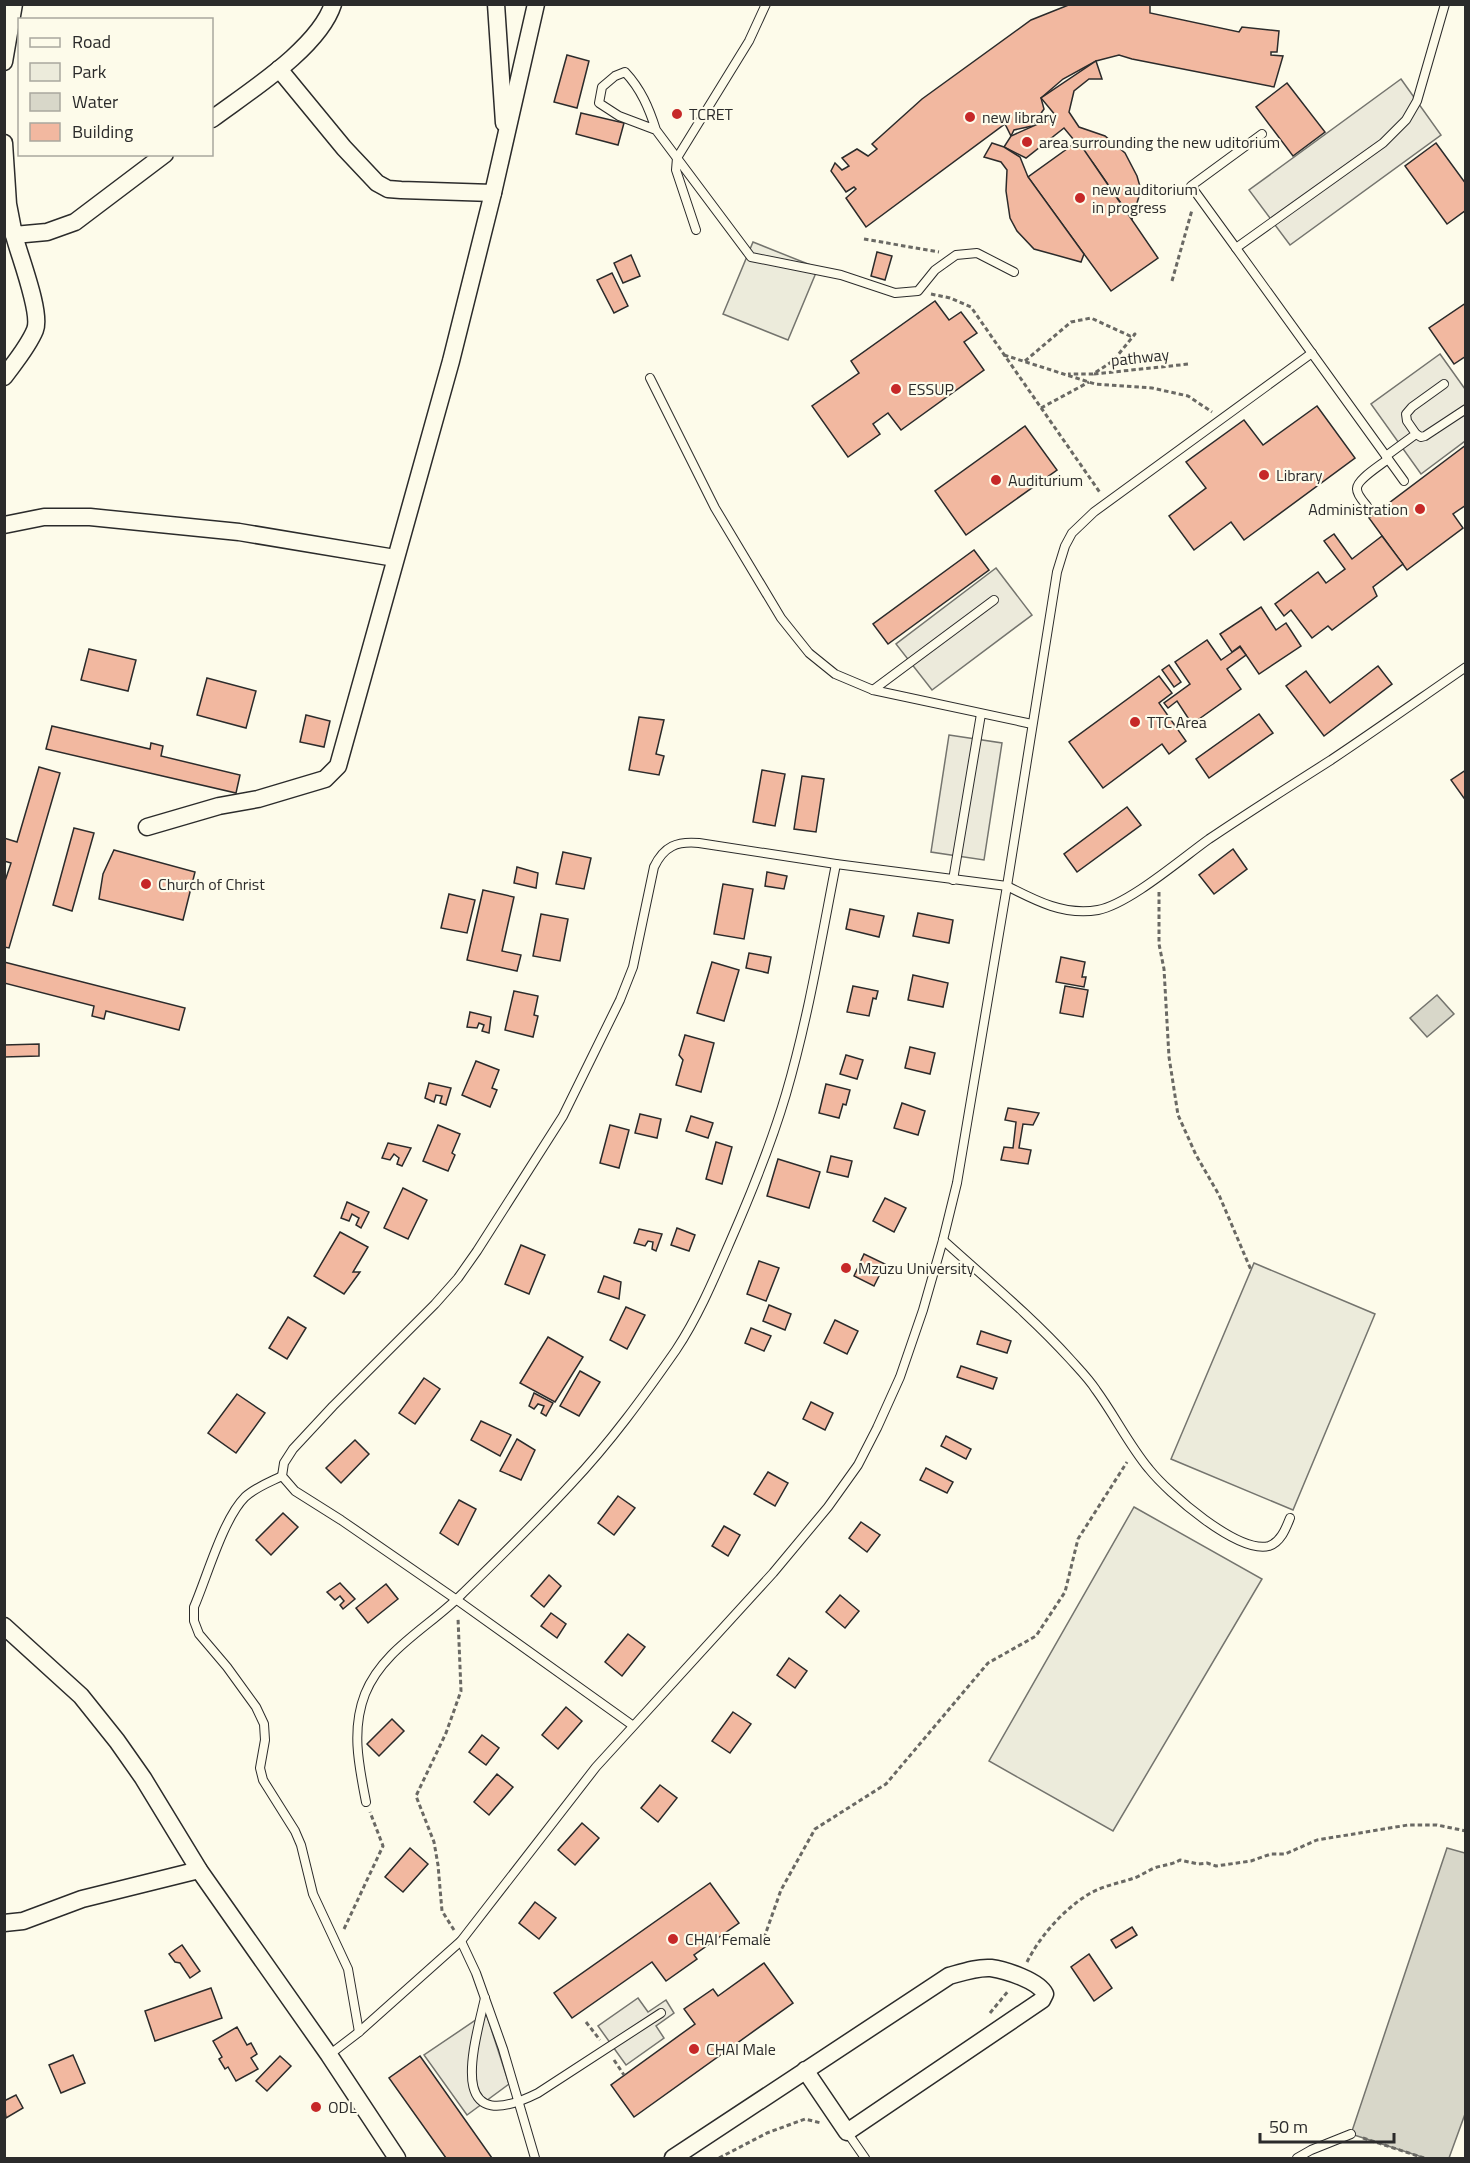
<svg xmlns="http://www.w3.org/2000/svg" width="1470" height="2163" viewBox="0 0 1470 2163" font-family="'Titillium Web',sans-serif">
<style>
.green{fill:#ecebdb;stroke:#74746e;stroke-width:1.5}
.parking{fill:#eceadb;stroke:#74746e;stroke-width:1.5}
.water{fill:#d8d7c9;stroke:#74746e;stroke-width:1.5}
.building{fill:#f2b8a0;stroke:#2b2b2b;stroke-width:1.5}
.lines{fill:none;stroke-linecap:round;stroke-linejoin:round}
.service-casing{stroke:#2b2b2b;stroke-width:10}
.minor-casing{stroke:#2b2b2b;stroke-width:19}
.path{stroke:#6a6964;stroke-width:3;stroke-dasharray:4.5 3;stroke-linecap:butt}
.service{stroke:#fdfbea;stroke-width:8}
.minor{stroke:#fdfbea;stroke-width:16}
.poi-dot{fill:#c62828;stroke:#fdfbea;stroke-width:2}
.labels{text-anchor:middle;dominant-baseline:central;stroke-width:4.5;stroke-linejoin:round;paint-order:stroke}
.poi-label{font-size:16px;fill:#2b2b2b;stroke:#fdfbea;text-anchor:start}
.street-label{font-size:16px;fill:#2b2b2b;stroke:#fdfbea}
</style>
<rect width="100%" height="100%" fill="#fdfbea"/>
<g class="green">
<path d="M753,242l65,26 -30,72 -65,-26z"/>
<path d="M1254,1263l121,51 -82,196 -122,-51z"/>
<path d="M1134,1507l128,72 -149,252 -124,-70z"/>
</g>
<g class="parking">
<path d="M1401,79l40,56 -151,110 -41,-55z"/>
<path d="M1440,354l25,35v52l-44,33 -50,-70z"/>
<path d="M996,568l36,47 -100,75 -36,-46z"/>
<path d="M949,735l53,8 -18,117 -53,-8z"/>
<path d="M638,1998l10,14 18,-12 8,13 -18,13 8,12 -38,27 -28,-39z"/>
<path d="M486,2013l23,71 -42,31 -43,-60z"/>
</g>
<g class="water">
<path d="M1437,995l17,19 -27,23 -17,-19z"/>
<path d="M1447,1848l18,5v261l-16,44h-24l-74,-24z"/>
</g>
<g class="building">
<path d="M1071,4h79v9l89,19 3,-5 37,4 -2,21h-6v3l12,1 -9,31 -142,-28 -13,-4 -23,6 -33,18 -22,19 3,11 -12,17 -18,4 -3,6 -6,-12 -139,103 -20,-29 10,-9 -2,-2 -8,5 -15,-21 4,-8 7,7 7,-4 -7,-8 15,-9 11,7 9,-7 -5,-5 50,-45 109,-79z"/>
<path d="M567,55l22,6 -12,47 -23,-6z"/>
<path d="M1096,61l6,18h-13l-15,12 -5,21 10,15 26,9 20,17 12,23 4,14 -9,29 -39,-56 -29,-35 -38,30 -22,-11 7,-11 45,-20 -15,-18z"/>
<path d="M1287,83l38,49 -32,24 -37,-49z"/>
<path d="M581,113l43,10 -6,22 -42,-11z"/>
<path d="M1078,141l80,117 -47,33 -83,-114z"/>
<path d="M992,143l12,4 16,10 8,20 56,77 -3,8 -47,-13 -17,-18 -7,-13 -4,-27 1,-21 -6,-8 -17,-5z"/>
<path d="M1436,143l30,41v26l-19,14 -42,-58z"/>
<path d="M877,252l15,4 -7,24 -14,-4z"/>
<path d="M631,255l9,21 -17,7 -9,-20z"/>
<path d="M612,273l16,33 -14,7 -17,-33z"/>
<path d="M935,301l14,19 12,-8 16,21 -13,9 20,28 -83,60 -13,-17 -15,11 7,10 -32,23 -36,-51 47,-33 -8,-12z"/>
<path d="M1466,303v53l-12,8 -25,-36z"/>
<path d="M1317,406l38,52 -111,82 -13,-18 -37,28 -25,-34 37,-28 -20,-26 58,-42 19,25z"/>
<path d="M1025,426l32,44 -91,65 -31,-44z"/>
<path d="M1466,445v60l-13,9 10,14 -56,42 -38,-52z"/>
<path d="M1334,534l18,25 30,-23 21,28 -30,23 4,9 -45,34 -4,-4 -16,12 -21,-28 -7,6 -9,-12 43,-32 8,11 19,-14 -21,-28z"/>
<path d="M974,550l15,20 -101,74 -15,-20z"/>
<path d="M1261,607l15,23 10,-7 15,23 -42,28 -19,-28 -8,6 -12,-18z"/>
<path d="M1207,640l14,20 19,-13 6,8 -19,14 14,20 -49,35 -15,-23 -9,7 -4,-5 26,-19 -15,-22z"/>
<path d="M89,649l47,11 -8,31 -47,-11z"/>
<path d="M1169,665l12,17 -7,5 -12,-17z"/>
<path d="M1378,666l14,18 -68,52 -38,-50 20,-15 24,32z"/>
<path d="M1159,676l13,17 -13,10 27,38 -17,13 -7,-10 -59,44 -34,-46z"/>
<path d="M207,678l49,13 -10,37 -49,-13z"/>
<path d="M1259,714l14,19 -64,45 -13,-19z"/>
<path d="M306,715l24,6 -6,26 -24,-5z"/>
<path d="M639,717l25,3 -8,34 8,2 -5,19 -30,-5z"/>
<path d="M52,726l98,23 1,-6 12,3 -2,10 79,19 -4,18 -190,-44z"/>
<path d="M39,767l21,6 -51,175 -5,-1v-63l7,-21 -7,-2v-23l13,4z"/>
<path d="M762,770l23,4 -10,52 -22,-4z"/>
<path d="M1466,770v31l-15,-21z"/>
<path d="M802,776l22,3 -8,53 -22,-3z"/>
<path d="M1127,807l14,18 -64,47 -13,-18z"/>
<path d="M74,828l20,5 -22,78 -19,-6z"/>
<path d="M1233,849l14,20 -33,25 -15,-19z"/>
<path d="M114,850l81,22 -12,48 -84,-21 4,-25z"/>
<path d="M563,852l28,6 -7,31 -28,-5z"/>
<path d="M517,867l21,6 -2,15 -22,-5z"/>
<path d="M767,872l20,4 -3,13 -19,-3z"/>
<path d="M723,884l30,5 -9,50 -30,-5z"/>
<path d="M483,890l31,7 -12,54 19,4 -4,16 -50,-11z"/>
<path d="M449,894l26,6 -8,33 -26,-5z"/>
<path d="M850,909l34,7 -5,21 -33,-8z"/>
<path d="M918,913l35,7 -4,23 -36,-7z"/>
<path d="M541,914l27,5 -8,42 -27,-5z"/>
<path d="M749,953l22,4 -3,16 -22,-5z"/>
<path d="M1061,957l24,5 -3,15h4l-2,10 -28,-5z"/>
<path d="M4,962l181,46 -6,22 -73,-19 -2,8 -12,-3 2,-10 -90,-23z"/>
<path d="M712,962l27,8 -15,51 -27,-8z"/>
<path d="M913,975l35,8 -5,24 -35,-7z"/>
<path d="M853,986l25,5 -2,8 -3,-1 -4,18 -22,-4z"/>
<path d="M1065,986l23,4 -5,27 -23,-4z"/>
<path d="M514,991l24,5 -4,19 4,1 -5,21 -28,-7z"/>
<path d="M470,1012l21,5 -2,16 -7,-2 2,-6 -5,-2 -2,5 -10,-1z"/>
<path d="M685,1035l29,8 -13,49 -25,-7 7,-25 -4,-5z"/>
<path d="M39,1044v12l-35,1v-12z"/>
<path d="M910,1047l25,6 -5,21 -25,-6z"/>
<path d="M846,1055l17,5 -6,19 -17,-5z"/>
<path d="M476,1061l23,9 -7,18 5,2 -7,17 -28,-12z"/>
<path d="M429,1083l22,5 -5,17 -6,-2 2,-7 -6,-1 -2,7 -9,-4z"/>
<path d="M826,1084l24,6 -4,15 -3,-1 -4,14 -20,-5z"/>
<path d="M902,1103l23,8 -7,24 -24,-7z"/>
<path d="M1008,1108l31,5 -6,12 -10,-1 -4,24 12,2 -3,14 -27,-4 3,-13 9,1 3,-26 -11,-2z"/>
<path d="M640,1114l21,5 -4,19 -22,-5z"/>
<path d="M691,1116l22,7 -5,15 -22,-7z"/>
<path d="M438,1125l22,9 -8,19 3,2 -7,16 -25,-10z"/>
<path d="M610,1125l19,5 -10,38 -19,-5z"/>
<path d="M716,1142l16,5 -10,37 -16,-5z"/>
<path d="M388,1143l23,5 -9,18 -5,-2 2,-6 -5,-4 -4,6 -8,-2z"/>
<path d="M831,1156l21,5 -4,16 -21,-5z"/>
<path d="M778,1159l42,13 -11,36 -42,-12z"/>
<path d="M403,1188l24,12 -19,39 -24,-11z"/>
<path d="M885,1198l21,10 -12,24 -21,-11z"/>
<path d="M347,1202l22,10 -8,16 -5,-3 3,-7 -7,-4 -3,7 -8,-3z"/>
<path d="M677,1228l18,7 -6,16 -18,-6z"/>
<path d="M639,1229l23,5 -6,17 -4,-2 1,-7 -5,-1 -3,5 -11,-3z"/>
<path d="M340,1232l28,15 -15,25h7l-16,22 -30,-18z"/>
<path d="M521,1245l24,10 -16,39 -24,-10z"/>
<path d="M864,1254l21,10 -11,22 -20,-10z"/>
<path d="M759,1261l20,7 -13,33 -19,-7z"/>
<path d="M604,1276l17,6 -2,17 -21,-7z"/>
<path d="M769,1305l22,9 -6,16 -22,-9z"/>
<path d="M626,1307l19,8 -18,34 -17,-9z"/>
<path d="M288,1317l18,11 -19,31 -18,-11z"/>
<path d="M835,1320l23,11 -11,23 -23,-11z"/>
<path d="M751,1328l20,8 -7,15 -19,-8z"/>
<path d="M981,1331l30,10 -4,12 -30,-9z"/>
<path d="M548,1337l35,20 -28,45 -35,-19z"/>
<path d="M961,1366l36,12 -4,11 -36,-12z"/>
<path d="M580,1371l20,11 -21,34 -19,-10z"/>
<path d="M424,1378l16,11 -25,35 -16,-11z"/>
<path d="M534,1393l19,10 -7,13 -5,-3 3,-7 -6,-2 -4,5 -5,-3z"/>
<path d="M237,1394l28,19 -29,40 -28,-20z"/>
<path d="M811,1402l22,11 -8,17 -22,-11z"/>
<path d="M481,1421l30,14 -11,21 -29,-16z"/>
<path d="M946,1436l25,13 -5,10 -25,-13z"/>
<path d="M517,1439l18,11 -14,30 -21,-9z"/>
<path d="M355,1440l14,14 -28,29 -15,-15z"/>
<path d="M926,1468l27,14 -6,11 -27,-13z"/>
<path d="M768,1472l20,11 -13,23 -21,-12z"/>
<path d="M618,1496l17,12 -21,27 -16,-12z"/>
<path d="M459,1500l17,9 -18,36 -18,-12z"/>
<path d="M283,1513l15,14 -27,28 -15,-15z"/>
<path d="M861,1522l19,13 -13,17 -18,-14z"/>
<path d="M724,1526l16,9 -12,21 -16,-10z"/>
<path d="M549,1575l12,11 -17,21 -13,-11z"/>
<path d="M340,1583l15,16 -12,10 -3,-4 4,-4 -4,-5 -5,4 -8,-8z"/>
<path d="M386,1584l12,15 -30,24 -12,-15z"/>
<path d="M840,1595l19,16 -14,17 -19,-16z"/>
<path d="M551,1613l15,11 -9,14 -16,-12z"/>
<path d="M628,1634l17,13 -23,29 -17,-14z"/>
<path d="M789,1658l18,13 -12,17 -18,-13z"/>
<path d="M566,1707l16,14 -24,28 -16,-14z"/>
<path d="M733,1712l18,12 -21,29 -18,-12z"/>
<path d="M392,1719l12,12 -25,25 -12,-12z"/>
<path d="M482,1735l17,13 -13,17 -17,-13z"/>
<path d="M497,1774l16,13 -24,28 -15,-13z"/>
<path d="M660,1785l17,13 -19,24 -17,-14z"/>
<path d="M582,1823l17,15 -24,27 -17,-15z"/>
<path d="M410,1848l18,16 -25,28 -18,-15z"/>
<path d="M710,1883l29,40 -45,32 3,4 -31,22 -14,-19 -80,56 -18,-25z"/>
<path d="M535,1902l21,16 -17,21 -20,-16z"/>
<path d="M1132,1927l5,8 -21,13 -5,-8z"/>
<path d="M182,1945l18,26 -10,7 -10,-15 -5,-1 -6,-8z"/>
<path d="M1089,1954l23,34 -18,13 -23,-34z"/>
<path d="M764,1963l29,40 -159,114 -23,-32 84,-61 -11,-15 29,-20 5,7z"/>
<path d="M211,1988l11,30 -67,23 -10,-30z"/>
<path d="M237,2027l10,18 4,-2 6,11 -6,4 7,11 -22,12 -8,-14 -3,2 -6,-10 3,-2 -9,-16z"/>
<path d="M73,2055l12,28 -24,10 -12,-28z"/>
<path d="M280,2056l11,10 -24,25 -11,-10z"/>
<path d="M420,2056l72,102h-46l-57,-80z"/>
<path d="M16,2095l7,13 -17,10 -2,-17z"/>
</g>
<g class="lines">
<g class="service-casing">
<g id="service">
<path d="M656,130c-7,-22 -15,-41 -31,-58l-10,4 -13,11 -3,16 20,13 37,14 95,127 90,18 54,18 23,-2 17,-21 21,-15 21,-2 37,19"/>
<path d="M696,230l-20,-60 1,-12 72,-117 17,-37"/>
<path d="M1236,248l-45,-62 71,-52"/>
<path d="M650,378l65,130 66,110 28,35 26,21 38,16 159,34"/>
<path d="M1416,434l5,3 4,-1 41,-27"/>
<path d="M1386,456l30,-22 -9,-13 -1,-7 6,-7 32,-23"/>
<path d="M1404,481l-168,-233 147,-105 23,-23 11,-19 28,-97"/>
<path d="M1367,506c-4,-5 -10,-11 -10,-17 -1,-9 24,-24 31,-30"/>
<path d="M873,690l121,-90"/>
<path d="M953,880l28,-166"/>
<path d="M943,1240c43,39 88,76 127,119 9,10 19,20 26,31 19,26 33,55 53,79 19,24 89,85 120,77 12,-4 17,-18 21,-28"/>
<path d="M282,1476c-12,6 -26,11 -37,21 -22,22 -38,80 -51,110v14l5,13 28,33 29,40 8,17 1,16 -5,28 3,12 32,51 6,14 12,49 35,75 11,63"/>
<path d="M632,1725l-175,-125 -116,-80 -46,-29 -13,-15 2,-13 9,-14 40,-43 102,-102 23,-26 19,-27 86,-135 57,-116 13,-33 21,-100c10,-21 23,-26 45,-24l137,21 171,22c29,15 58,30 91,24 31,-6 83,-51 111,-71 40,-27 81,-53 122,-79 45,-30 90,-62 135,-93"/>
<path d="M366,1802c-7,-36 -15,-72 -1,-108 18,-45 66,-68 98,-101 37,-36 74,-72 108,-109 39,-41 73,-88 105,-134 22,-33 38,-71 54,-108 21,-48 41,-97 56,-148 22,-75 35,-153 50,-230"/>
<path d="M461,1941l15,32 27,76 32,109"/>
<path d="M485,1998c-12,52 -39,141 53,95l123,-80"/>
<path d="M329,2055l30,-23 102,-91 135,-174 177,-194 55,-66 30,-42 19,-37 23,-51 23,-67 20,-70 14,-57 50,-297 50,-314 8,-26 7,-13 22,-21 218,-159"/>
<path d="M847,2132l18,26"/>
<path d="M1297,2158l14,-8 40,-16"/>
</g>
</g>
<g class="minor-casing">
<g id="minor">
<path d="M496,4l8,119"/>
<path d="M4,62l10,-58"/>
<path d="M279,69l65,79 33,35 11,6 13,1 92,3"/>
<path d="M212,119c36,-27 107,-71 121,-115"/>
<path d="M4,143l4,61 6,31 33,-3 28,-10 90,-68"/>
<path d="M4,377c11,-15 24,-30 31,-47 7,-17 -16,-75 -21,-95"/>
<path d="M4,525l40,-8h46l149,15 156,26"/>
<path d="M147,827l72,-21 39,-7 67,-20 13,-13 113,-405 42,-168 43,-189"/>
<path d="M4,1626l77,70 36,45 26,37 56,92 130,185 68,103"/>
<path d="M4,1923l19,-2 59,-22 117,-29"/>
<path d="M673,2158l276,-182c14,-4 28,-9 42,-8 15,2 48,13 54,26l-3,6 -195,132 -42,-62"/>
</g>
</g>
<g class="path">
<path d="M864,239l75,13"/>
<path d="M1172,281l20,-71"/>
<path d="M931,294l19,4 21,9 130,187"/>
<path d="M1004,355l91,29 57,4 36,8 24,16"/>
<path d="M1025,361l46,-39 20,-4 39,18 5,-2 -22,27 -20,13h-25"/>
<path d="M1094,374l95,-10"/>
<path d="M1041,408l48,-26"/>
<path d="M1159,892v52l5,25 5,88 9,58 18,40 23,40 32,75"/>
<path d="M344,1929l39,-83 -13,-34"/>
<path d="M454,1930l-12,-19 -4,-46 -4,-23 -18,-46 30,-63 15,-42 -3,-73"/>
<path d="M764,1938l17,-48 34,-61 71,-45 102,-121 48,-27 29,-44 13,-53 49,-77"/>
<path d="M1027,1962c13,-26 37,-53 62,-68 15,-9 32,-11 48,-17 6,-3 11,-6 17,-9 9,-3 18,-3 26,-8l18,4 9,-1 9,3 35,-5 20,-7h14l32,-14 91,-15h29l29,6"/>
<path d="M990,2013l19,-23"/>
<path d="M586,2022l14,18"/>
<path d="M614,2060l10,15"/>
<path d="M1363,2138l61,20"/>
<path d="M719,2158l48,-25 38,-14 16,4"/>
<path d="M1465,2158h1"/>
</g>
<use href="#service" class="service"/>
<use href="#minor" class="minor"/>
</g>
<g class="poi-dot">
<circle cx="677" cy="114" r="6"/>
<circle cx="970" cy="117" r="6"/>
<circle cx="1027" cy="142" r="6"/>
<circle cx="1080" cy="198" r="6"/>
<circle cx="896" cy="389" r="6"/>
<circle cx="1264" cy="475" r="6"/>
<circle cx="996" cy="480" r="6"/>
<circle cx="1420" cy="509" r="6"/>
<circle cx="1135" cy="722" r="6"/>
<circle cx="146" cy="884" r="6"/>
<circle cx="846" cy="1268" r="6"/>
<circle cx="673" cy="1939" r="6"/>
<circle cx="694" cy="2049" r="6"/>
<circle cx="316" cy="2107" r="6"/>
</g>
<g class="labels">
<g class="poi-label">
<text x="689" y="114">TCRET</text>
<text x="982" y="117">new library</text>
<text x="1039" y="142">area surrounding the new uditorium</text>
<text x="1092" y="189">new auditorium<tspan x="1092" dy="18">in progress</tspan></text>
<text x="908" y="389">ESSUP</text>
<text x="1276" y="475">Library</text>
<text x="1008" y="480">Auditurium</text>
<text x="1408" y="509" text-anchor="end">Administration</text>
<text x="1147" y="722">TTC Area</text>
<text x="158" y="884">Church of Christ</text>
<text x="858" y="1268">Mzuzu University</text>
<text x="685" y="1939">CHAI Female</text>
<text x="706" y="2049">CHAI Male</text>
<text x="328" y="2107">ODL</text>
</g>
<g class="street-label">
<text transform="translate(1140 357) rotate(-6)">pathway</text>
</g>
</g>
<rect width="1470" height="2163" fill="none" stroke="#2b2b2b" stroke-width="12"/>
<rect x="18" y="18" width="195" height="138" fill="#fdfbea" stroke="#a9a89e" stroke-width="1.5"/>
<rect x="30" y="38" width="30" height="9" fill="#fdfbea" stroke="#a9a89e" stroke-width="1.5"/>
<text x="72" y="48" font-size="18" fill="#2b2b2b">Road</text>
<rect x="30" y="63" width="30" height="18" fill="#ecebdb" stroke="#a9a89e" stroke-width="1.5"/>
<text x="72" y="78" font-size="18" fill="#2b2b2b">Park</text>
<rect x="30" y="93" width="30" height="18" fill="#d8d7c9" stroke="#a9a89e" stroke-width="1.5"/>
<text x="72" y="108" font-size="18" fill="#2b2b2b">Water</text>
<rect x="30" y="123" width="30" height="18" fill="#f2b8a0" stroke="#a9a89e" stroke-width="1.5"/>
<text x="72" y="138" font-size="18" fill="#2b2b2b">Building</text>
<path d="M1260 2133v9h134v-9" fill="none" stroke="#2b2b2b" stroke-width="3"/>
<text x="1269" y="2133" font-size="18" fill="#2b2b2b" stroke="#fdfbea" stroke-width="4.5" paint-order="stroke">50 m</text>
</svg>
